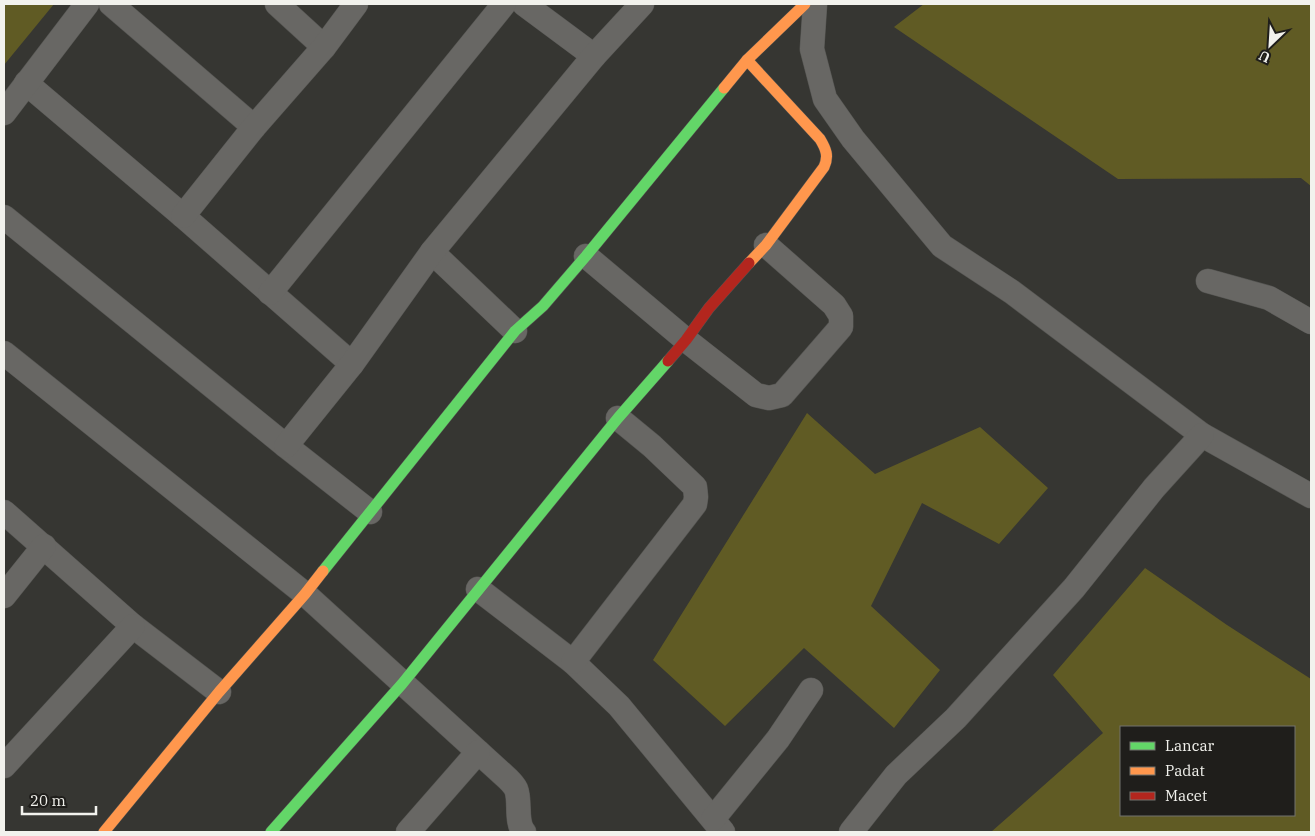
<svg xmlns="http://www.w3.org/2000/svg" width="1315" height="836" viewBox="0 0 1315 836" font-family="'IBM Plex Serif',serif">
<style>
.forest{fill:#605b24;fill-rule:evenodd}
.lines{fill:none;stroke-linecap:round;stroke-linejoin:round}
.street-casing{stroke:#545451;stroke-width:25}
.fast-casing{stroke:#545451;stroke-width:12}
.slow-casing{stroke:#545451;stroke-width:12}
.jam-casing{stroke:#545451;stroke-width:12}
.street{stroke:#686764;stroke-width:24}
.fast{stroke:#63d668;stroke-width:11}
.slow{stroke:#ff974d;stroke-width:11}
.jam{stroke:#b3261e;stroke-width:11}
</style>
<rect width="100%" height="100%" fill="#363632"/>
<g class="forest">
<path d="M4,4h50l-50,61z"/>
<path d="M924,4h387v182l-10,-8 -183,1 -224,-152z"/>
<path d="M807,413l68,61 105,-47 68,61 -49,56 -77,-41 -51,103 69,64 -46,58 -90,-80 -79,78 -72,-66z"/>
<path d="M1145,568l82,57 84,54v153h-320l112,-99 -50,-58zM1121,727h173v88h-173z"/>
</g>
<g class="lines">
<g class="street-casing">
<g id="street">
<path d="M111,4l143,123"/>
<path d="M277,4l47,43"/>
<path d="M524,4l70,52"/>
<path d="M815,4l-3,45 13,50 28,40 89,107 70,46 190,143 109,61"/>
<path d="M26,83l157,133 169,148"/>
<path d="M4,113l83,-109"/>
<path d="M183,216l71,-89 70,-80 32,-43"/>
<path d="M4,217l282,229 84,66"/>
<path d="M432,252l83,79"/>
<path d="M586,256l100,84 70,55 13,3 13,-3 59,-68v-11l-7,-11 -68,-60"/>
<path d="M1208,281l61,17 42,24"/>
<path d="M270,293l234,-289"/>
<path d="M4,353l301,241 203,185c3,3 6,6 8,10 5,12 -1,33 8,43"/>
<path d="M286,446l66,-82 80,-112 162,-196 48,-52"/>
<path d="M4,512l129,114 86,66"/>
<path d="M478,589l95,73 46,44 104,126"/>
<path d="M4,596l40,-50"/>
<path d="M573,662l122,-158 1,-7 -1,-10 -43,-41 -34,-28"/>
<path d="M4,766l129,-140"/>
<path d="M713,819l65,-80 33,-49"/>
<path d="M408,832l70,-80"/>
<path d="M851,832l45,-57 60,-57 118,-130 80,-100 48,-53"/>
</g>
</g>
<g class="fast-casing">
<g id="fast">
<path d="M323,571l192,-240 28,-25 43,-50 138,-168"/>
<path d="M271,832l131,-148 216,-266 50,-57"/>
</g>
</g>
<g class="slow-casing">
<g id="slow">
<path d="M747,60l73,79c6,10 9,17 4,28l-58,78 -17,18"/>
<path d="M724,88l23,-28 58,-56"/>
<path d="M104,832l115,-140 86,-98 18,-23"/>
</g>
</g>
<g class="jam-casing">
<path id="jam" d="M668,361l18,-21 23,-32 40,-45"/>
</g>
<use href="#street" class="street"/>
<use href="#fast" class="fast"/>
<use href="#slow" class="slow"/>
<use href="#jam" class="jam"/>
</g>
<rect width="1315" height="836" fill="none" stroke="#f2f2ed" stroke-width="10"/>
<rect x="1120" y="726" width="175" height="90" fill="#1f1e1b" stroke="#73736f"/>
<rect x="1130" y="742" width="25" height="8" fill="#63d668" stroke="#73736f"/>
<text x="1165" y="751" font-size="15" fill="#f2f2ed">Lancar</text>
<rect x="1130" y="767" width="25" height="8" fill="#ff974d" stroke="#73736f"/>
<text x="1165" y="776" font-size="15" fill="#f2f2ed">Padat</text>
<rect x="1130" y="792" width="25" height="8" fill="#b3261e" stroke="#73736f"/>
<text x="1165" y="801" font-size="15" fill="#f2f2ed">Macet</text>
<g transform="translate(1270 45) rotate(205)" stroke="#1f1e1b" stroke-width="4" paint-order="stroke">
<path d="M0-4L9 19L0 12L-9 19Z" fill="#f2f2ed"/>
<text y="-8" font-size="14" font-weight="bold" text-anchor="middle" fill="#f2f2ed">U</text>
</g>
<path d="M22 806v8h74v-8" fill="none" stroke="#f2f2ed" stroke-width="2.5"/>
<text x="30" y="806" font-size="15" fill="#f2f2ed" stroke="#1f1e1b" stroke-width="4" paint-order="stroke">20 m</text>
</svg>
